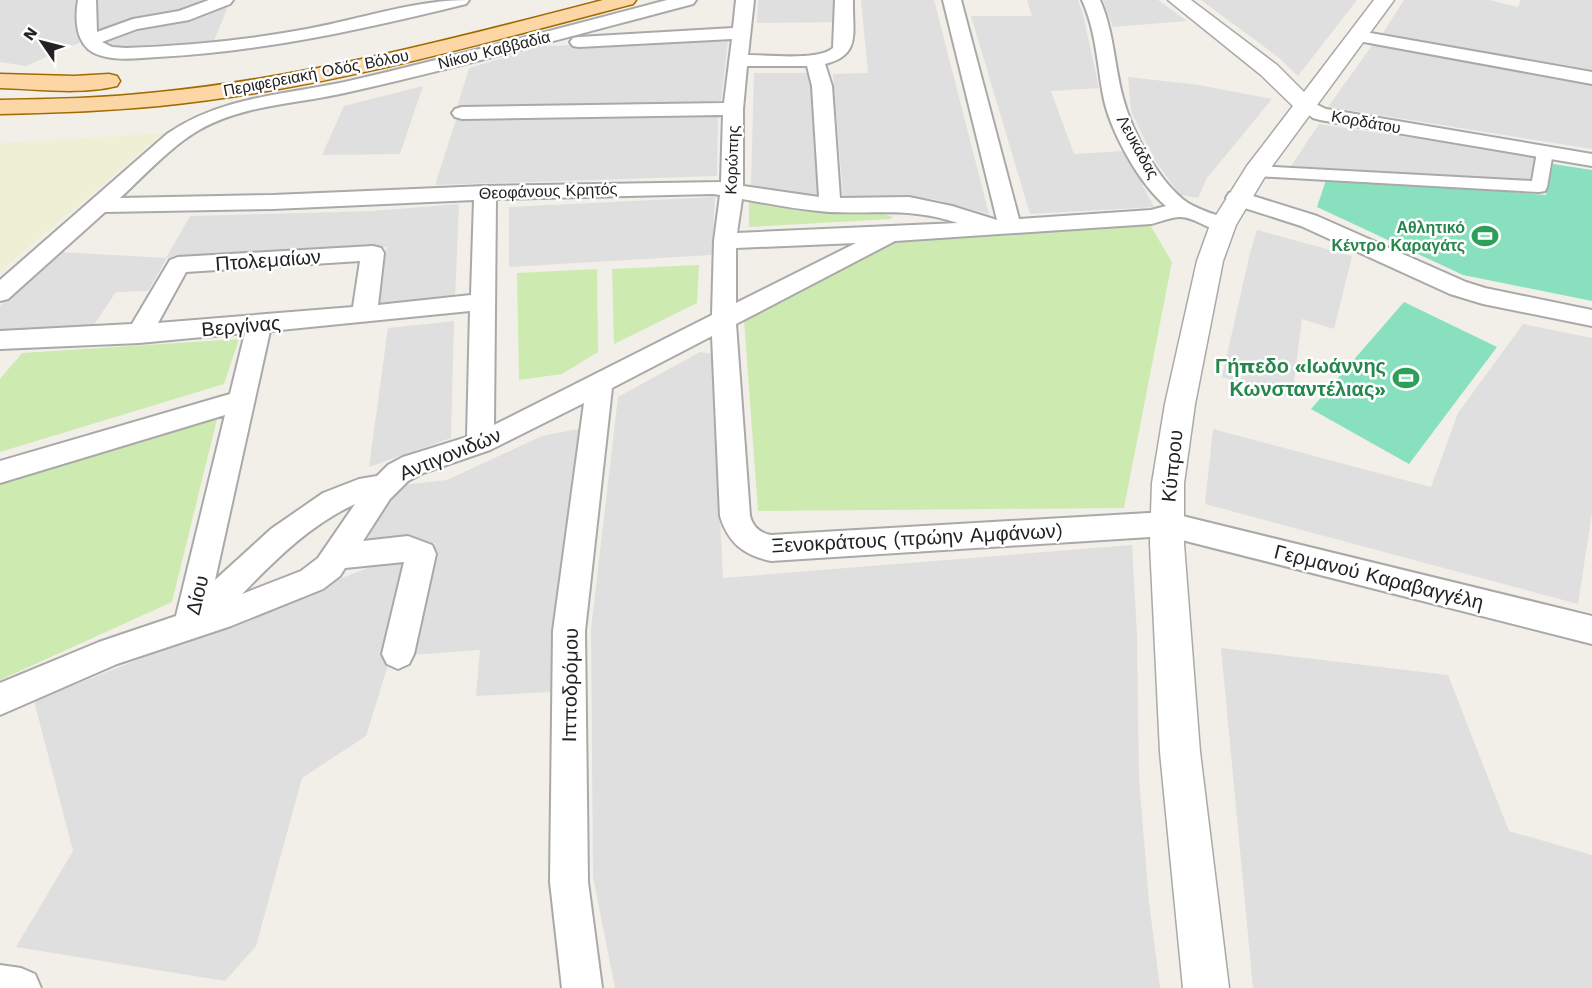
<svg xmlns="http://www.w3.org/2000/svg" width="1592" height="988" viewBox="0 0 1592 988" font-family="'Work Sans',sans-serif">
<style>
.residential{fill:#e0dfdf}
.farmland{fill:#eef0d5}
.grass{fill:#cdebb0}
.pitch{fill:#88e0be}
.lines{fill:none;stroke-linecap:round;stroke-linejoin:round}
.pedestrian-casing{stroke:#a9a9a9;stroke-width:4}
.minor-casing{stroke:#a9a9a9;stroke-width:4}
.tertiary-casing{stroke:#a9a9a9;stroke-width:3}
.primary-casing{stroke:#a06b00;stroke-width:3}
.pedestrian{fill:#fff;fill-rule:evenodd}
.minor{fill:#fff;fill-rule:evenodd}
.tertiary{fill:#fff;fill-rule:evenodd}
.primary{fill:#fcd6a4;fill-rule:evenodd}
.labels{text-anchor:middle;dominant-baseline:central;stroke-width:5;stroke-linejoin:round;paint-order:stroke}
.far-street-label{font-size:16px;fill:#222;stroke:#fff}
.far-leisure-label{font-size:16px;font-weight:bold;fill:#27864d;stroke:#fff;text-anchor:end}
.street-label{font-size:20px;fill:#222;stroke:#fff}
.leisure-label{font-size:20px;font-weight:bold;fill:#27864d;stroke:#fff;text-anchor:end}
</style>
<rect width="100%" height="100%" fill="#f2efe9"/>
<g class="residential">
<path d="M0,0h227l3,1 -16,40 -37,4 -59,2 -13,-3 -8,-9 -71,31 -26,-4z"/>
<path d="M758,0h84l1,22 -86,1z"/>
<path d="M861,0h73l55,214 -56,-15 -90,-2 -10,-123 35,-1z"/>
<path d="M1027,0h51l5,14 16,74 -48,3 23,63 51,-3 29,56 -124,7 -59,-198h61z"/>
<path d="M1103,0h55l29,21 -74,6z"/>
<path d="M1201,0h156l-59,76 -20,-19z"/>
<path d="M1404,0h85l29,7 3,-7h71v70l-209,-37z"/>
<path d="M728,40l-7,61 -264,6 12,-39 74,-22z"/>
<path d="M1373,44l219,41v64l-264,-42z"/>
<path d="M754,73h63l5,121 -18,2 -53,-11z"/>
<path d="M1128,77l71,8 73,14 -65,79 -9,20 -18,-3 -26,-36 -23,-48z"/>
<path d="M423,86l-23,68 -78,1 22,-49z"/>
<path d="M718,115l-1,61 -282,9 21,-65z"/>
<path d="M1319,124l216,32 -5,24 -239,-14z"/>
<path d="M715,197l-3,58 -203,12v-60z"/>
<path d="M459,204l-4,95 -78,7 10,-59 -220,11 -19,33 -32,1 -25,37 -91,4v-27l60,-54 106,6 24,-42 182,-5z"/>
<path d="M1257,230l95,26 -18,73 -32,-10 -10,79 -70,-21 28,-124z"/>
<path d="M454,321l-3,117 -82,29 19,-139z"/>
<path d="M1523,324l69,14v175l-14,91 -373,-100 8,-75 218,58 27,-74z"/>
<path d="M700,352l12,2 11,224 409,-33 5,90 2,143 10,124 11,86h-545l-22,-111 -2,-248 27,-232z"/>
<path d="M583,428l-29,184 -2,80 -76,4 4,-46 -70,5 25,-112 -71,4 19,-43 19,-19 45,-5 95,-44z"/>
<path d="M400,555h16l-22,91 -28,90 -64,42 -46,168 -31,35 -209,-34 57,-96 -39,-150z"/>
<path d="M1221,648l227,27 61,156 83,24v133h-339z"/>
</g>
<path class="farmland" d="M164,133l-164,138v-128z"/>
<g class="grass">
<path d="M749,200l50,11 84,3 10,3 -2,2 -142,8z"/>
<path d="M1150,225l22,37 -48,246 -366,3 -14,-191 151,-81z"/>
<path d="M699,265l-2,38 -83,41 -2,-75z"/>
<path d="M597,269l1,83 -36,22 -43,6 -2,-107z"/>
<path d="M239,339l-15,45 -224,68v-73l22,-26z"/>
<path d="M217,419l-45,183 -172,78v-196z"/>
</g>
<g class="pitch">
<path d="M1553,164l39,6v131l-129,-26 -146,-68 9,-27 109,5 111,10z"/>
<path d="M1404,302l93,45 -88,117 -98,-55z"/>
</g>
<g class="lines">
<g class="pedestrian-casing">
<path id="pedestrian" d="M1545,147l8,5 -6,35 -2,4 -6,1 -283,-16 -8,-5 8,-5 276,15 5,-29z"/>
</g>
<g class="minor-casing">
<g id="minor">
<path d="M78,0h18l1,32 36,-13 46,-8 30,-11h24l-3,4 -41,16 -52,9 -35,13 10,5 14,1c61,-2 121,-8 181,-19 54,-10 107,-29 162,-29l-3,4c-102,25 -204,48 -309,53 -20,1 -44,5 -63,-4 -19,-10 -19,-35 -16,-53z"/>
<path d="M667,0h29l-3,4c-114,30 -229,62 -344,88 -50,12 -105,12 -150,38 -29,17 -54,45 -79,68l153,-3 212,-9 236,-4 2,-67 -261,4 -7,-2 -3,-4 3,-4 7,-2 262,-4 8,-64 -153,8 -6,-1 -3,-4 3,-4 6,-1 154,-9 3,-28h18l-6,55c20,0 71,6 85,-7l2,-48h18c-1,32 9,55 -28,64l7,22 8,112 69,-1 43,9 45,14 -54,-220h18l58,219 132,-9 15,-4c-27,-22 -57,-77 -63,-111 -6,-33 -7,-64 -21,-95h18c14,32 14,65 23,98 9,34 36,85 65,105 13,8 29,12 43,17l3,5 -3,5c-19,5 -33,-13 -51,-13 -9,0 -20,5 -29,7l-256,17 -159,83 14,192c3,11 10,17 21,19l395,-23 426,104v28l-426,-108 -395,25c-27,-6 -43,-18 -51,-45l-8,-180 -100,52 -27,243 3,251 14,106h-40l-12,-106 3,-251 31,-228 -94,47 -67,23 -15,8 -18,18 -27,42 45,-5 24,9 4,9 -22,100 -5,10 -11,5 -11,-5 -5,-10 22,-92 -59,6 -5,8 -17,13 -92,37 -114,38 -117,51v-32l99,-41 77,-26 49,-201 -225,68v-22l230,-67 15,-61 -106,10 -139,6v-18l132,-7 38,-64 8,-3 195,-11 8,2 3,5 -6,52 93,-10 3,-95 -201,9 -168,3 -97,87 -8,2v-21l167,-146c54,-38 119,-39 182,-53 107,-25 212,-53 318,-81zM747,66h60l5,20 7,111 -76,-11v-77zM713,194l7,1 -6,46 -2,74 -218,110 2,-226zM742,199c29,5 57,11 87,13 48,2 82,-5 129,11l-221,10zM856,243l-120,60v-55zM360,261l-7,46 -195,16 28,-51zM470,311l-3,126 -64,20 -15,8 -11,11 -18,3 -36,14 -52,36 -56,51 55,-249zM355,504l-37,54 -17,13 -59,23c33,-34 69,-70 113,-90z"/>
<path d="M1359,31l233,41v12l-239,-44 -3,-4 3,-4z"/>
<path d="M1305,99l21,10 266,45v12l-272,-46 -7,-2 -18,-13 3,-4z"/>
<path d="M1237,191l80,25 149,66 19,6 107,22v16l-109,-22 -33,-10 -149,-68 -72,-23 -3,-5 3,-5z"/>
<path d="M0,965l21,3 14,6 6,14h-41z"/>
</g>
</g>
<g class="tertiary-casing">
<path id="tertiary" d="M1168,0h23l86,65 27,27 70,-92h20l-127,173 -31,52 -13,36 -28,143 -11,79v61l16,208 29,236h-46l-23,-236 -10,-208 2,-61 13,-79 32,-143 13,-36 37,-59 46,-60 -32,-31z"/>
</g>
<g class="primary-casing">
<g id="primary">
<path d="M603,0h33l-3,4c-156,41 -313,86 -474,102 -53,5 -106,7 -159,8v-14c53,-1 106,-2 159,-8 150,-15 298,-54 444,-92z"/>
<path d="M0,74l74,2 35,-2 8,2 3,5 -3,5c-37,9 -79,3 -117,2z"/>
</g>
</g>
<use href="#pedestrian" class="pedestrian"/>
<use href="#minor" class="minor"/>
<use href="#tertiary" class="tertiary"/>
<use href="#primary" class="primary"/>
</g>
<defs>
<g id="stadium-bare" transform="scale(2.07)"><path d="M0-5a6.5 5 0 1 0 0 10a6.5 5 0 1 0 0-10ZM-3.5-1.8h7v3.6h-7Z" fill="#2e9e5b" stroke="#fff" stroke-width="2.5" paint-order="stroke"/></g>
</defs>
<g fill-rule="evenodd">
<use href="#stadium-bare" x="1485" y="236"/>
<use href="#stadium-bare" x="1406" y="378"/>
</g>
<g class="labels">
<g class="far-street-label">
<text transform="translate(494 50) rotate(-14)">Νίκου Καββαδία</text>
<text transform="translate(316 73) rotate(-11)">Περιφερειακή Οδός Βόλου</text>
<text transform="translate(1366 122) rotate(10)">Κορδάτου</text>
<text transform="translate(1138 147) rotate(61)">Λευκάδας</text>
<text transform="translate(732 160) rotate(-88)">Κορώπης</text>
<text transform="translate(548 191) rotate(-2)">Θεοφάνους Κρητός</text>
</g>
<g class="far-leisure-label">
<text x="1465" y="227">Αθλητικό<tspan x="1465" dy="18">Κέντρο Καραγάτς</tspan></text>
</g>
<g class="street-label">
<text transform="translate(268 260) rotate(-4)">Πτολεμαίων</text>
<text transform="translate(241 326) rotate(-5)">Βεργίνας</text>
<text transform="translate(450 454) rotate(-22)">Αντιγονιδών</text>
<text transform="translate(1172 466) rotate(-84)">Κύπρου</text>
<text transform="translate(917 538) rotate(-3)">Ξενοκράτους (πρώην Αμφάνων)</text>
<text transform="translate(1379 577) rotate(14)">Γερμανού Καραβαγγέλη</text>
<text transform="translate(197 595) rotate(-76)">Δίου</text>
<text transform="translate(570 685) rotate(-89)">Ιπποδρόμου</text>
</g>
<g class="leisure-label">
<text x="1386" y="366">Γήπεδο «Ιωάννης<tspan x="1386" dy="23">Κωνσταντέλιας»</tspan></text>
</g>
</g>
<g transform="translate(42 42) rotate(305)" stroke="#ffffff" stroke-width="4.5" paint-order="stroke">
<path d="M0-4.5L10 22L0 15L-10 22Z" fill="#222222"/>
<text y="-9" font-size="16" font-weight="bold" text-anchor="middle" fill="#222222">N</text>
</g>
</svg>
